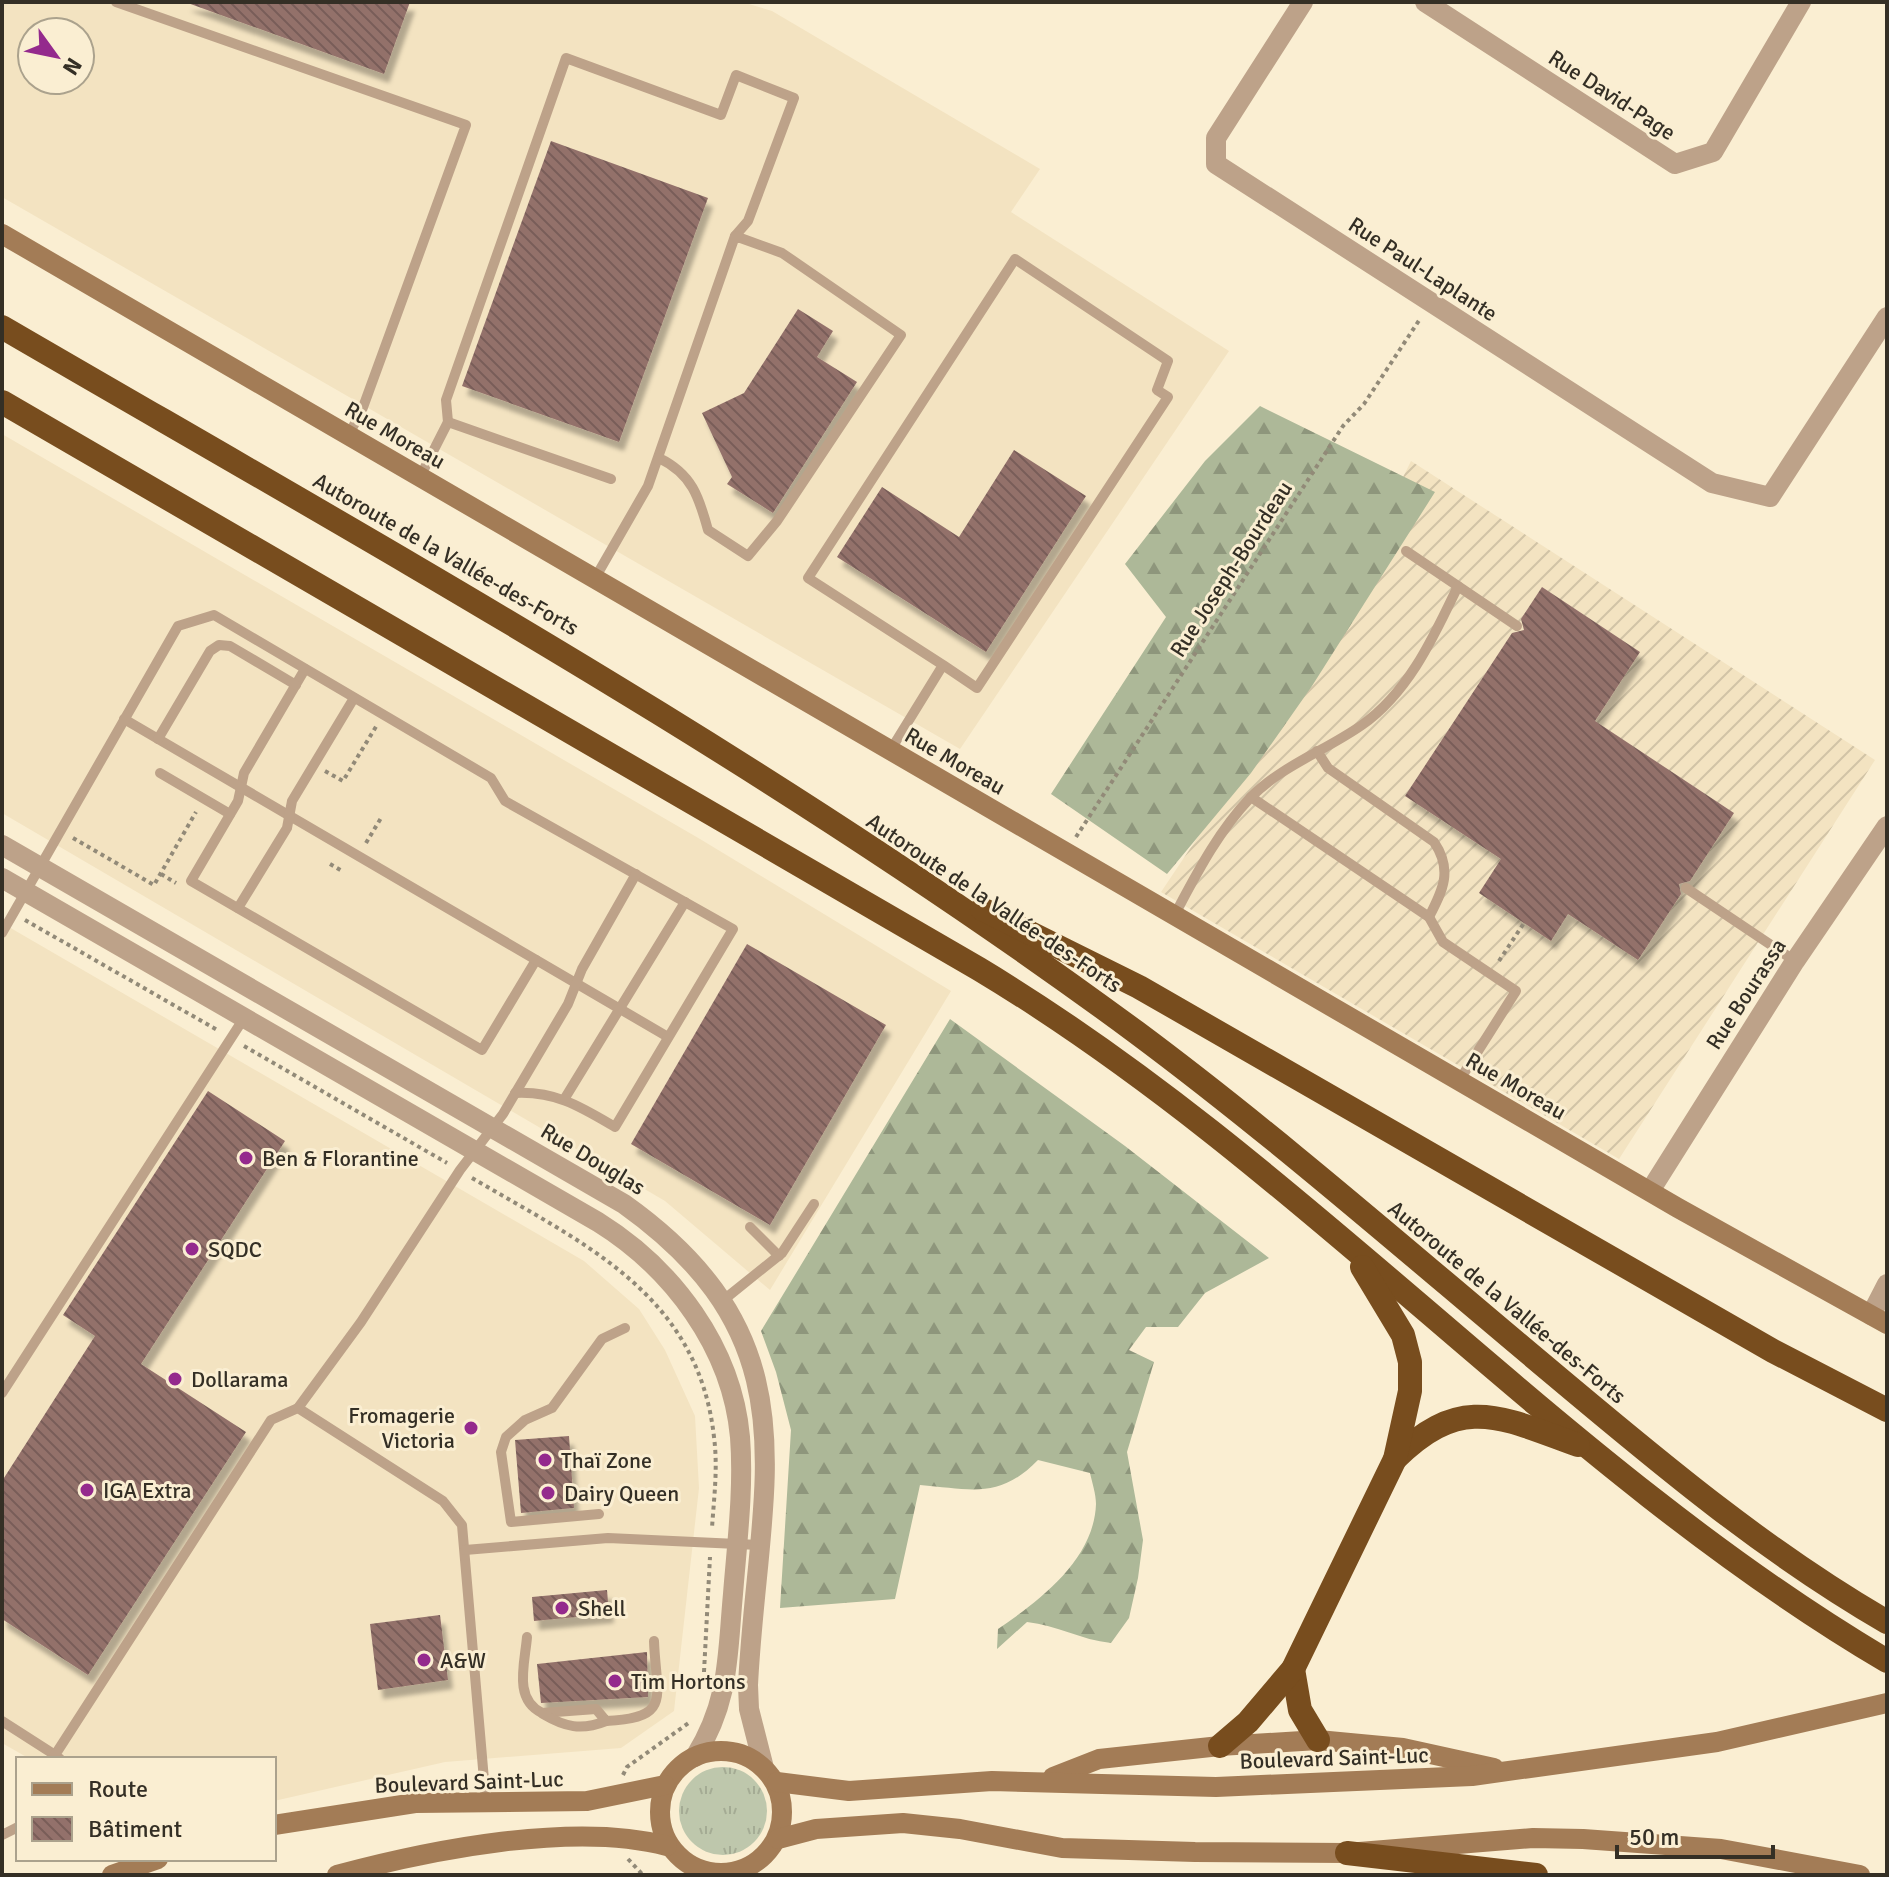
<svg xmlns="http://www.w3.org/2000/svg" width="1889" height="1877" viewBox="0 0 1889 1877" font-family="Signika,sans-serif">
<style>
.built{fill:#f3e3c1;fill-rule:evenodd}
.industrial{fill:url(#industrial-furrows)}
.grass{fill:url(#grass-tufts)}
.forest{fill:url(#forest-firs)}
.building{fill:url(#building-back-hatch);filter:url(#shadow)}
.lines{fill:none;stroke-linecap:round;stroke-linejoin:round}
.path{stroke:#928a78;stroke-width:4;stroke-dasharray:4 4;stroke-linecap:butt}
.lane{stroke:#bda289;stroke-width:10}
.street{stroke:#bda289;stroke-width:20}
.secondary{stroke:#a37c56;stroke-width:20}
.highway{stroke:#784d1e;stroke-width:24}
.poi-dot{fill:#942a8d;stroke:#faeed2;stroke-width:3}
.labels{text-anchor:middle;dominant-baseline:central;stroke-width:6;stroke-linejoin:round;paint-order:stroke}
.street-label{font-size:22px;fill:#342f25;stroke:#faeed2}
.poi-label{font-size:22px;fill:#342f25;stroke:#faeed2;text-anchor:start}
</style>
<defs>
<pattern id="industrial-furrows" width="10" height="10" patternUnits="userSpaceOnUse" patternTransform="scale(2)"><rect width="10" height="10" fill="#f3e3c1"/><path d="M-1 1l2-2M0 10L10 0M9 11l2-2" fill="none" stroke="#d1c3a6"/></pattern>
<pattern id="grass-tufts" width="24" height="20" patternUnits="userSpaceOnUse" patternTransform="scale(2)"><rect width="24" height="20" fill="#bec7ac"/><path d="M3 7l-1-3M5 7V3M7 7l1-3M15 17l-1-3M17 17v-4M19 17l1-3" fill="none" stroke="#a4ab94"/></pattern>
<pattern id="forest-firs" width="22" height="20" patternUnits="userSpaceOnUse" patternTransform="scale(2)"><rect width="22" height="20" fill="#adb898"/><path d="M5 1l3.5 6h-7zM16 11l3.5 6h-7z" fill="#8e967c"/></pattern>
<pattern id="building-back-hatch" width="6" height="6" patternUnits="userSpaceOnUse" patternTransform="scale(2)"><rect width="6" height="6" fill="#93716b"/><path d="M-1 5l2 2M0 0l6 6M5-1l2 2" fill="none" stroke="#795d58"/></pattern>
<filter id="shadow"><feDropShadow dx="5" dy="9" stdDeviation="2" flood-color="#0004"/></filter>
</defs>
<rect width="100%" height="100%" fill="#faeed2"/>
<g class="built">
<path d="M2,2h740l30,9 268,158 -29,43 218,139 -269,398 -958,-552zM32,32h48v48h-48z"/>
<path d="M2,434l698,405 251,152 -181,299 -105,-89 -663,-388z"/>
<path d="M2,923l582,338 55,48 26,41 30,66 4,72 -25,223 -53,37 -176,14 -171,39v-42h-244l-28,-16z"/>
</g>
<path class="industrial" d="M1411,461l464,299 -256,399 -458,-267 189,-282 5,-36z"/>
<circle class="grass" cx="723" cy="1811" r="44"/>
<g class="forest">
<path d="M1260,406l175,86 -123,194 -61,87 -84,101 -116,-80 115,-177 -41,-53 80,-103z"/>
<path d="M950,1019l175,127 144,112 -64,35 -27,34h-32l-17,23 25,12 -27,90 16,88 -5,38 -9,40 -18,25c-30,-3 -54,-18 -84,-21l-30,27 1,-20c41,-28 96,-69 98,-125 0,-10 -4,-22 -6,-31l-52,-13c-39,40 -67,29 -118,25l-25,114 -115,9 11,-178 -15,-58 -15,-41z"/>
</g>
<g class="building">
<path d="M185,2h225l-26,72z"/>
<path d="M551,141l157,57 -89,244 -157,-56z"/>
<path d="M798,309l35,22 -16,26 40,25 -84,131 -46,-29 5,-7 -30,-64 42,-20z"/>
<path d="M1014,450l72,46 -100,156 -149,-95 45,-70 77,50z"/>
<path d="M1542,587l98,65 -45,69 139,92 -44,68 -11,3 2,10 -43,66 -70,-46 -17,27 -72,-48 22,-34 -96,-63 107,-163 12,-3 -3,-11z"/>
<path d="M747,944l139,81 -116,200 -139,-81z"/>
<path d="M208,1091l77,50 -144,223 105,68 -158,243 -86,-56v-138l93,-145 -32,-21z"/>
<path d="M569,1436l5,72 -53,5 -6,-73z"/>
<path d="M607,1590l2,24 -75,7 -2,-24z"/>
<path d="M440,1615l8,65 -70,10 -8,-66z"/>
<path d="M647,1652l1,45 -107,6 -4,-39z"/>
</g>
<g class="lines">
<g class="path">
<path d="M325,771l18,10 34,-56"/>
<path d="M1076,837l267,-411 21,-22 56,-85"/>
<path d="M73,838l81,47 42,-73"/>
<path d="M366,843l15,-25"/>
<path d="M330,864l12,7"/>
<path d="M161,874l15,9"/>
<path d="M25,920l194,111"/>
<path d="M1499,961l25,-38"/>
<path d="M244,1046l203,117"/>
<path d="M472,1178c110,65 226,115 242,259 4,31 0,60 -2,91"/>
<path d="M704,1672l6,-115"/>
<path d="M623,1775l4,-8 63,-45"/>
<path d="M628,1859l15,16"/>
</g>
<g class="lane">
<path d="M116,2l350,123 -104,285 -14,26"/>
<path d="M448,422l-2,-22 120,-342 155,57 15,-40 58,23 -46,123 -13,15"/>
<path d="M420,477l28,-55 163,57"/>
<path d="M1406,551l111,75"/>
<path d="M594,580l54,-94 87,-250 47,17 119,82 -124,186 -29,35 -40,-26c-9,-33 -16,-56 -49,-72"/>
<path d="M305,669l-61,104 -6,28 -47,80 291,169 54,-90"/>
<path d="M124,719l544,318"/>
<path d="M158,739l52,-88 9,-6 11,1 66,39"/>
<path d="M890,751l53,-86 -135,-87 207,-319 153,102 -11,29 11,7 -191,291 -34,-23"/>
<path d="M1317,751l11,17 106,74c19,28 9,48 -5,75"/>
<path d="M160,773l70,41"/>
<path d="M1251,797l178,120 14,25 73,49 -57,90"/>
<path d="M1686,888l109,73"/>
<path d="M238,908l49,-80 5,-27 62,-103"/>
<path d="M1174,916c22,-41 43,-83 76,-118 31,-32 75,-47 112,-73 47,-33 72,-89 96,-139"/>
<path d="M2,933l176,-307 36,-11 277,163 14,23 228,128 -118,198c-34,-20 -59,-36 -100,-34"/>
<path d="M565,1098l120,-196"/>
<path d="M750,1227l29,29"/>
<path d="M721,1302l61,-49 32,-49"/>
<path d="M2,1393l242,-375"/>
<path d="M298,1408l145,93 19,24 24,278"/>
<path d="M599,1514l-88,8 -10,-70 5,-15 19,-17 27,-12 50,-69 23,-11"/>
<path d="M465,1550l143,-12 151,7"/>
<path d="M527,1637c-2,26 -14,62 15,76l54,-4 10,12c67,-3 50,-24 48,-80"/>
<path d="M543,1714c22,13 38,17 63,7"/>
<path d="M2,1721l53,34 -2,3"/>
<path d="M60,1759l-5,-4 216,-335 27,-12 63,-86 99,-152 43,-56 65,-110 14,-35 54,-95"/>
<path d="M2,1835l16,-8"/>
</g>
<g class="street">
<path d="M1303,2l-87,136v26l496,319 58,14 117,-180"/>
<path d="M1425,2l250,162 38,-12 88,-150"/>
<path d="M2,845l622,359c195,139 134,280 124,481l1,24 15,59"/>
<path d="M2,878l596,344c74,46 134,125 142,215 4,51 -3,106 -7,157 -6,64 -3,106 -38,163"/>
<path d="M1650,1191l145,-230 92,-135"/>
<path d="M1871,1315l16,-31"/>
</g>
<g class="secondary">
<path d="M2,234l1676,974 209,116"/>
<circle cx="721" cy="1812" r="61"/>
<path d="M1053,1777l46,-18 121,-13 98,-6 85,8 91,20"/>
<path d="M777,1782l72,9 143,-10 224,6 256,-11 245,-34 170,-39"/>
<path d="M274,1825l141,-22 172,-2 78,-16"/>
<path d="M778,1839l38,-10 87,-6 57,6 102,19 133,4 152,1 186,-15 50,1 138,10 139,26"/>
<path d="M112,1875l46,-16"/>
<path d="M337,1875c93,-25 237,-54 330,-29"/>
</g>
<g class="highway">
<path d="M2,327c385,224 775,440 1134,705 145,108 280,227 419,343 106,89 211,177 332,247"/>
<path d="M2,402l977,567c328,197 579,498 908,692"/>
<path d="M982,909l157,78 634,364 114,59"/>
<path d="M1395,1459c67,-66 105,-42 183,-14"/>
<path d="M1293,1669l7,41 18,30"/>
<path d="M1220,1746l28,-24 45,-53 102,-210 15,-68v-29l-7,-27 -41,-68"/>
<path d="M1347,1853l189,22"/>
</g>
</g>
<g class="poi-dot">
<circle cx="246" cy="1158" r="8"/>
<circle cx="192" cy="1249" r="8"/>
<circle cx="175" cy="1379" r="8"/>
<circle cx="471" cy="1428" r="8"/>
<circle cx="545" cy="1460" r="8"/>
<circle cx="87" cy="1490" r="8"/>
<circle cx="548" cy="1493" r="8"/>
<circle cx="562" cy="1608" r="8"/>
<circle cx="424" cy="1660" r="8"/>
<circle cx="615" cy="1681" r="8"/>
</g>
<g class="labels">
<g class="street-label">
<text transform="translate(1612 95) rotate(33)">Rue David-Page</text>
<text transform="translate(1423 269) rotate(33)">Rue Paul-Laplante</text>
<text transform="translate(395 435) rotate(30)">Rue Moreau</text>
<text transform="translate(446 554) rotate(30)">Autoroute de la Vallée-des-Forts</text>
<text transform="translate(1231 569) rotate(-57)">Rue Joseph-Bourdeau</text>
<text transform="translate(955 761) rotate(30)">Rue Moreau</text>
<text transform="translate(994 903) rotate(34)">Autoroute de la Vallée-des-Forts</text>
<text transform="translate(1746 994) rotate(-57)">Rue Bourassa</text>
<text transform="translate(1516 1086) rotate(30)">Rue Moreau</text>
<text transform="translate(593 1159) rotate(31)">Rue Douglas</text>
<text transform="translate(1507 1302) rotate(40)">Autoroute de la Vallée-des-Forts</text>
<text transform="translate(1334 1758) rotate(-2)">Boulevard Saint-Luc</text>
<text transform="translate(469 1782) rotate(-2)">Boulevard Saint-Luc</text>
</g>
<g class="poi-label">
<text x="262" y="1158">Ben &amp; Florantine</text>
<text x="208" y="1249">SQDC</text>
<text x="191" y="1379">Dollarama</text>
<text x="455" y="1415" text-anchor="end">Fromagerie<tspan x="455" dy="25">Victoria</tspan></text>
<text x="561" y="1460">Thaï Zone</text>
<text x="103" y="1490">IGA Extra</text>
<text x="564" y="1493">Dairy Queen</text>
<text x="578" y="1608">Shell</text>
<text x="440" y="1660">A&amp;W</text>
<text x="631" y="1681">Tim Hortons</text>
</g>
</g>
<rect width="1889" height="1877" fill="none" stroke="#342f25" stroke-width="8"/>
<rect x="16" y="1757" width="260" height="104" fill="#faeed2" stroke="#aba28d" stroke-width="2"/>
<rect x="32" y="1783" width="40" height="12" fill="#a37c56" stroke="#aba28d" stroke-width="2"/>
<text x="88" y="1797" font-size="24" fill="#342f25">Route</text>
<rect x="32" y="1817" width="40" height="24" fill="url(#building-back-hatch)" stroke="#aba28d" stroke-width="2"/>
<text x="88" y="1837" font-size="24" fill="#342f25">Bâtiment</text>
<g transform="translate(56 56) rotate(123)"><circle r="38" fill="#faeed2" stroke="#aba28d" stroke-width="2"/>
<path d="M0-6L14 30L0 20L-14 30Z" fill="#942a8d"/>
<text y="-12" font-size="22" font-weight="bold" text-anchor="middle" fill="#342f25">N</text>
</g>
<path d="M1617 1845v12h156v-12" fill="none" stroke="#342f25" stroke-width="4"/>
<text x="1629" y="1845" font-size="24" fill="#342f25" stroke="#faeed2" stroke-width="6" paint-order="stroke">50 m</text>
</svg>
